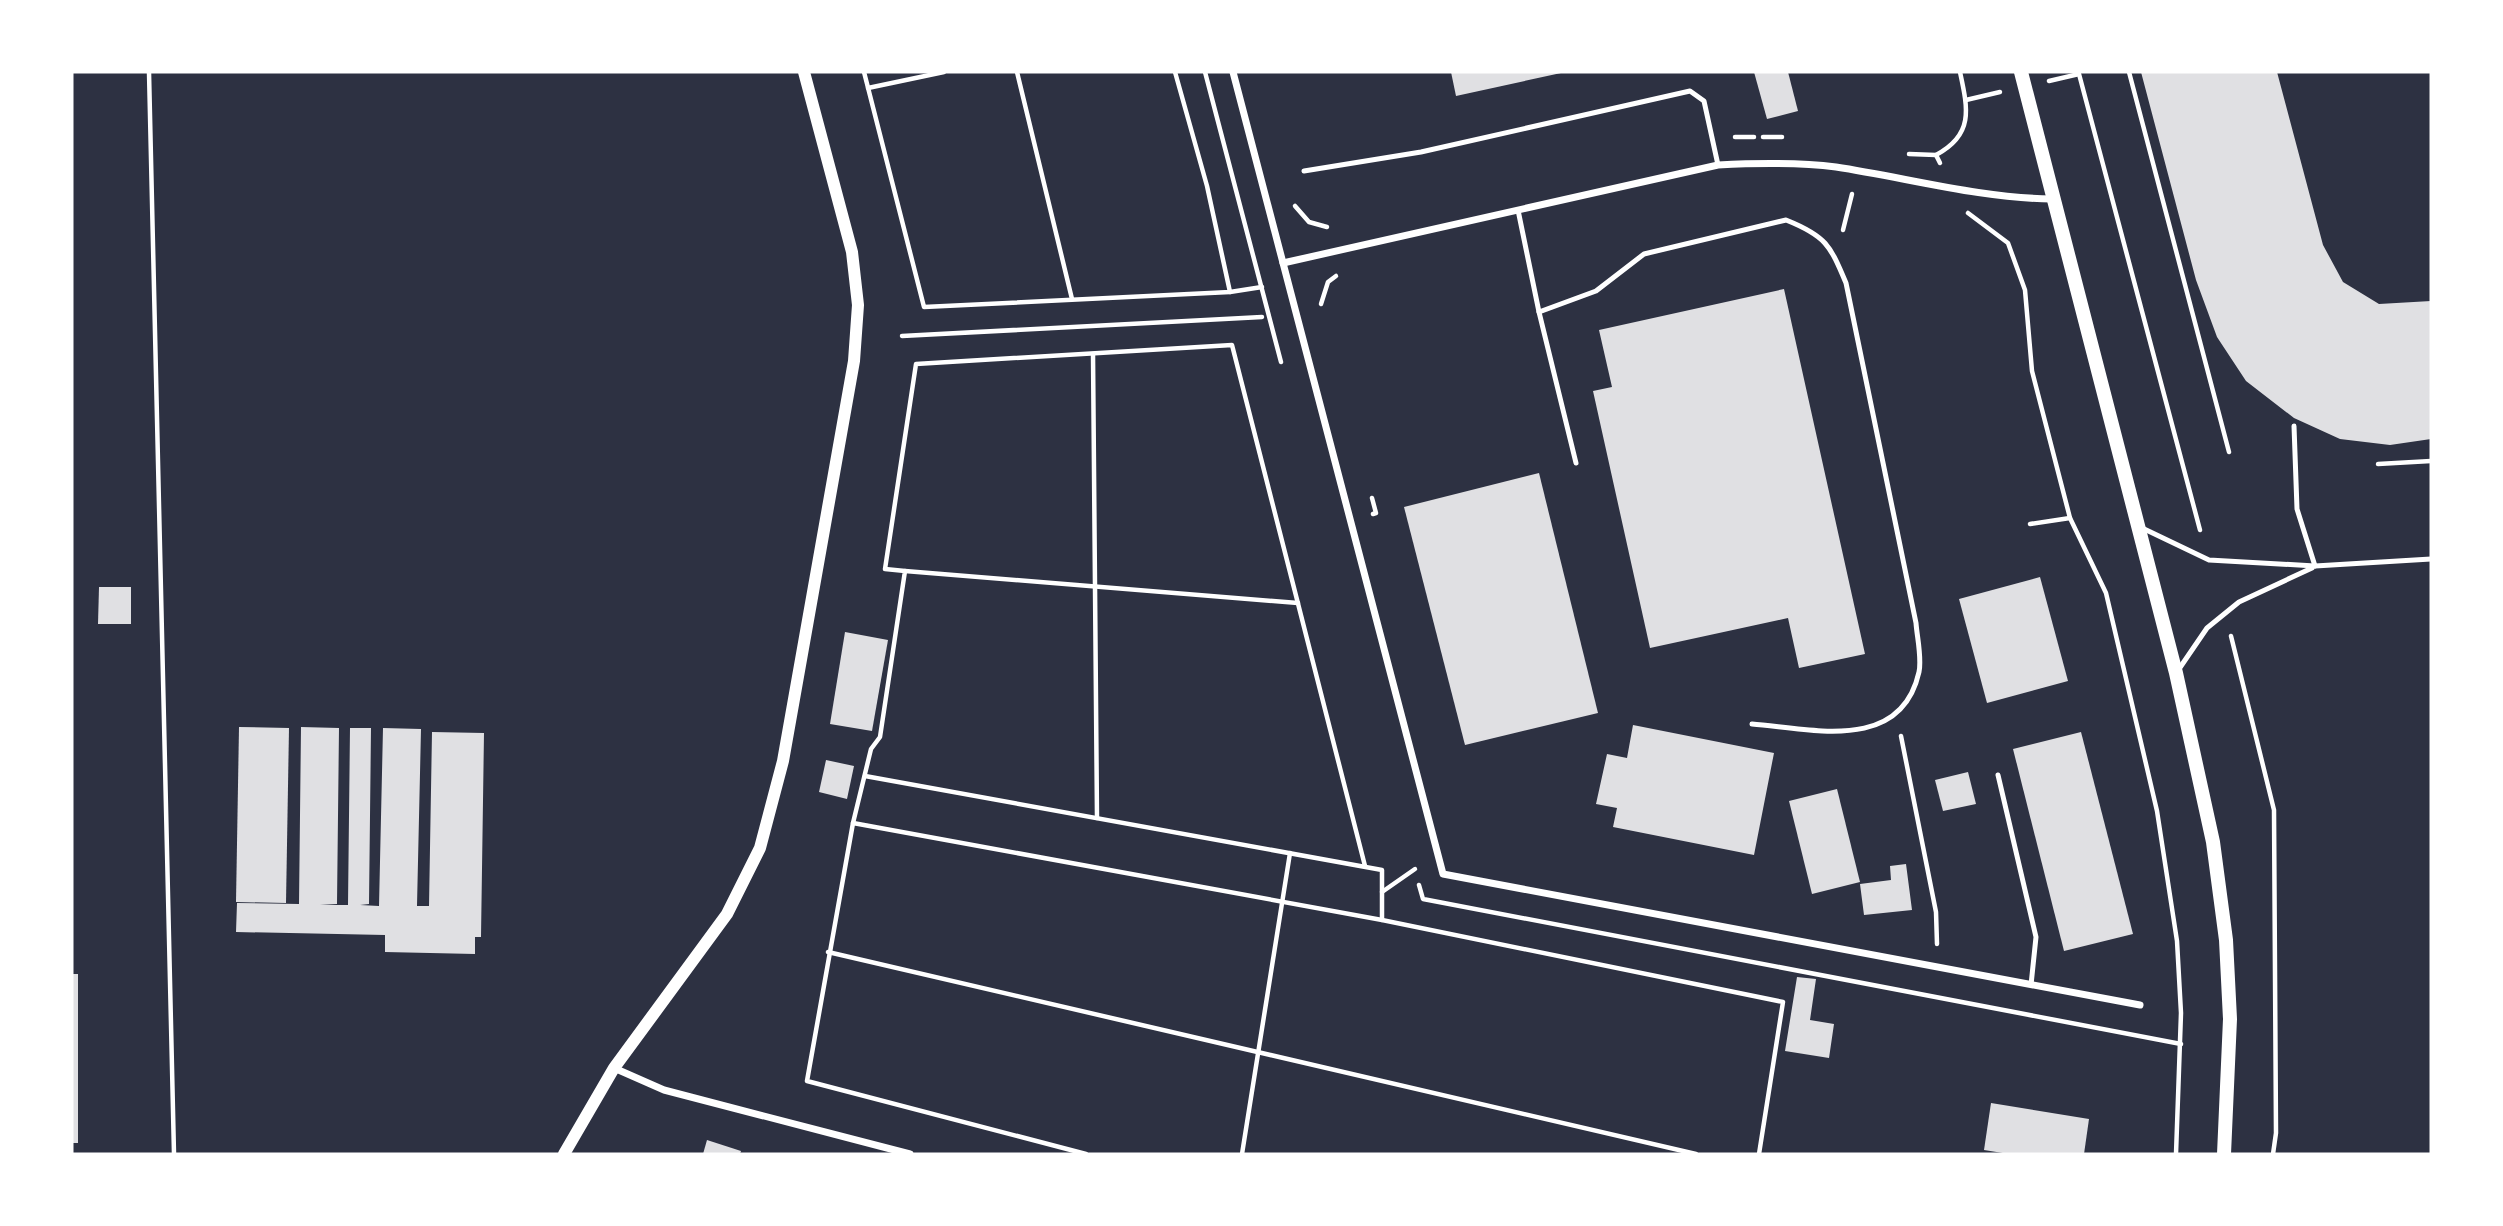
<svg xmlns="http://www.w3.org/2000/svg" width="2503" height="1226" viewBox="0 0 2503 1226" font-family="'Work Sans',sans-serif">
<style>
.building{fill:#e0e0e3}
.lines{fill:none;stroke-linecap:round;stroke-linejoin:round}
.path{stroke:#fff;stroke-width:4.5}
.service{stroke:#fff;stroke-width:5}
.minor{stroke:#fff;stroke-width:7}
.tertiary{stroke:#fff;stroke-width:12}
.secondary{stroke:#fff;stroke-width:14}
</style>
<rect width="100%" height="100%" fill="#2d3142"/>
<g class="building">
<path d="M1451,72h110v1l-105,23z"/>
<path d="M1754,72h34l10,39 -31,8z"/>
<path d="M2141,72h136l46,173 20,37 36,22 52,-3v138l-41,6 -50,-6 -46,-21 -48,-37 -29,-44 -21,-57z"/>
<path d="M1784,289l81,365 -66,14 -11,-50 -138,30 -57,-257 19,-4 -13,-57z"/>
<path d="M1539,473l59,240 -133,32 -61,-238z"/>
<path d="M2040,577l28,104 -81,22 -28,-104z"/>
<path d="M99,587h32v37h-33z"/>
<path d="M845,632l43,8 -16,91 -42,-7z"/>
<path d="M1633,725l141,28 -20,102 -141,-28 4,-19 -21,-4 11,-50 20,4z"/>
<path d="M239,727l50,1 -3,175 -50,-1z"/>
<path d="M301,727l38,1 -2,176 -17,1h28l2,-177h21l-2,176 -9,1 19,1 4,-178 38,1 -4,177h12l3,-174 52,1 -3,204h-6v17l-90,-2v-17l-149,-3 1,-29 62,1z"/>
<path d="M2081,732l52,202 -69,17 -51,-202z"/>
<path d="M826,760l28,6 -7,33 -28,-7z"/>
<path d="M1968,772l8,32 -33,7 -8,-31z"/>
<path d="M1837,789l23,93 -48,12 -23,-93z"/>
<path d="M1906,864l6,46 -48,5 -4,-31 31,-4 -1,-14z"/>
<rect x="72" y="974" width="6" height="169"/>
<path d="M1797,977l19,2 -6,41 24,4 -5,34 -44,-7z"/>
<path d="M1991,1103l98,16 -5,35h-75l-25,-4z"/>
<path d="M707,1140l34,11 -1,3h-37z"/>
</g>
<g class="lines">
<g class="path">
<path d="M149,72l25,1082"/>
<path d="M864,72l60,235 306,-15 32,-5"/>
<path d="M1017,72l55,227"/>
<path d="M1175,72l32,114 23,106"/>
<path d="M1205,72l76,290"/>
<path d="M2129,72l100,380"/>
<path d="M2049,81l30,-7 121,456"/>
<path d="M868,88l76,-16"/>
<path d="M1966,100l34,-8"/>
<path d="M1735,137h19"/>
<path d="M1763,137h19"/>
<path d="M1909,154l27,1"/>
<path d="M1940,163l-4,-8c38,-20 32,-46 24,-83"/>
<path d="M1295,206l14,16 18,5"/>
<path d="M1968,213l40,30 17,47 7,81 38,147 36,75 51,218 20,130 4,72 -5,141"/>
<path d="M1843,230l9,-36"/>
<path d="M1321,304l7,-22 8,-6"/>
<path d="M902,336l360,-19"/>
<path d="M1093,354l4,464"/>
<path d="M2378,464l53,-3"/>
<path d="M1372,498l4,15 -3,1"/>
<path d="M2030,524l40,-6"/>
<path d="M905,571l393,32"/>
<path d="M2231,636l43,174 2,323 -3,21"/>
<path d="M1901,736l35,176 1,32"/>
<path d="M865,776l517,94v50"/>
<path d="M853,823l529,97 401,82 -24,152"/>
<path d="M1419,885l4,14 758,145"/>
<path d="M1382,892l33,-23"/>
<path d="M828,952l868,202"/>
<path d="M1086,1154l-279,-73 46,-258 18,-74 9,-12 25,-166 -20,-2 31,-205 316,-19 133,521"/>
<path d="M1242,1154l48,-301"/>
</g>
<g class="service">
<path d="M1304,171l117,-19 269,-61 14,10 14,64"/>
<path d="M1518,210l21,102 57,-21 48,-37 142,-34c40,16 44,25 60,63l70,340c1,14 6,35 3,49 -18,81 -107,57 -167,52"/>
<path d="M1539,312l37,151"/>
<path d="M2294,426l3,83 18,57"/>
<path d="M2140,527l69,33 106,6 116,-7"/>
<path d="M2179,669l28,-41 32,-26 73,-34"/>
<path d="M1998,775l38,162 -5,48"/>
</g>
<g class="minor">
<path d="M1233,72l210,802 697,131"/>
<path d="M1283,263l435,-98c40,-2 78,-3 118,2 72,11 143,31 216,32"/>
<path d="M614,1068l50,22 246,64"/>
</g>
<path class="tertiary" d="M564,1154l50,-86 113,-154 33,-66 23,-87 71,-400 4,-56 -6,-53 -48,-180"/>
<path class="secondary" d="M2021,72l155,601 37,169 13,98 4,79 -6,135"/>
</g>
<rect width="2503" height="1226" fill="none" stroke="#ffffff" stroke-width="147"/>
</svg>
